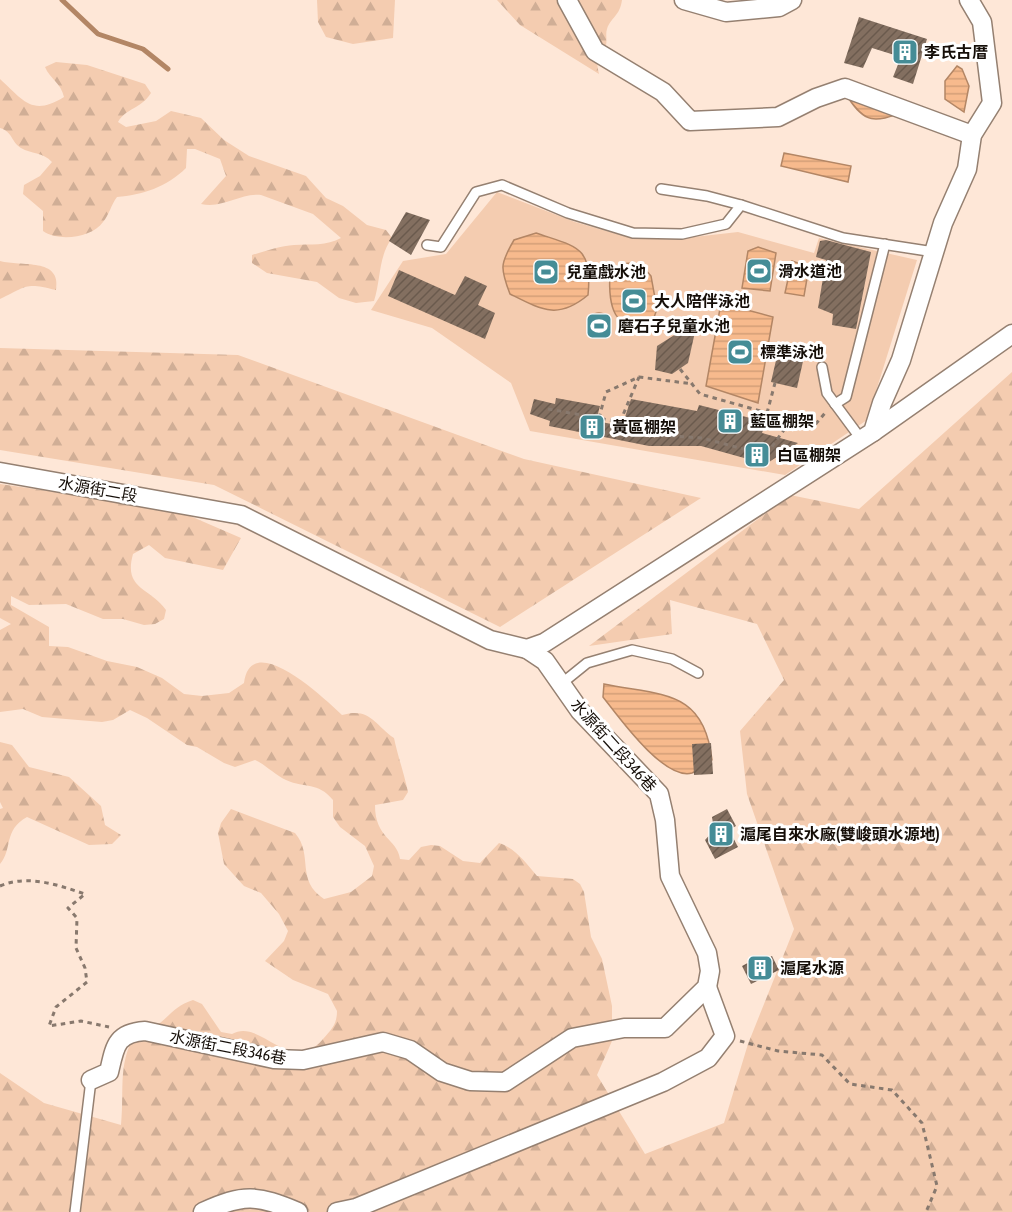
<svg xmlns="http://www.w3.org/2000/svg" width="1012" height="1212" viewBox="0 0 1012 1212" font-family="'Asap Condensed','Noto Sans TC',sans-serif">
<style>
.green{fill:#f4ccb0}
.forest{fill:url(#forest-firs)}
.water{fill:url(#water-rules);stroke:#b38665;stroke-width:1.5}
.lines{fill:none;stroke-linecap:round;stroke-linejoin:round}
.stream{stroke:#b38665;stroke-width:5}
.building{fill:url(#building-hatch)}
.lane-casing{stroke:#958071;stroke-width:12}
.street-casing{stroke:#958071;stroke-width:21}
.path{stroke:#88796e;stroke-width:3;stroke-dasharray:4.5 4.5;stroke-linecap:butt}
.lane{stroke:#fff;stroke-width:9}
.street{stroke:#fff;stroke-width:18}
.labels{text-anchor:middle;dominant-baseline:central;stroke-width:6;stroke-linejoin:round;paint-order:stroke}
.poi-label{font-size:16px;font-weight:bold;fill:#150e08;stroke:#fff;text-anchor:start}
.street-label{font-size:16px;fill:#150e08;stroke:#fff}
</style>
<defs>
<pattern id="forest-firs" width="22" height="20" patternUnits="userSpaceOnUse" patternTransform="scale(1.5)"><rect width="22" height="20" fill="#f4ccb0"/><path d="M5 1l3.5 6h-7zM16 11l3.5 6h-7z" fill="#d0ae96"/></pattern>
<pattern id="water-rules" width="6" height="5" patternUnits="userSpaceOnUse" patternTransform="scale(1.5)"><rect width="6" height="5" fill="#f7ba8d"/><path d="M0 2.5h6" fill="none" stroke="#d39f78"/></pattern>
<pattern id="building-hatch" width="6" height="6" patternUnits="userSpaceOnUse" patternTransform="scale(1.5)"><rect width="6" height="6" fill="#836f60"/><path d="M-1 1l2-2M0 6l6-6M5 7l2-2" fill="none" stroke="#6a5a4d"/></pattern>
</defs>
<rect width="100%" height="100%" fill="#fee7d7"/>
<path class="green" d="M497,192l78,30 56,16 45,1 62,-7 76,21 5,-15 98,22 -50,160 -82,55 -255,-44 -19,-48 -79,-55 -61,-18 32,-49 43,-7z"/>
<g class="forest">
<path d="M317,0h78l-2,38 -40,6 -27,-7 -8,-15z"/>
<path d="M497,0h125c-2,16 -11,17 -15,29 -2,6 1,13 -2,19 -6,12 -10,10 -6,26l-79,-49z"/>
<path d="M56,62l31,3 58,19 6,9c-10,16 -25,15 -33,29l8,5 30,-6 15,-10 30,7 23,22 25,16 57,20 20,22 17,8 24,19 19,5 6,8c-14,19 -11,42 -18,63l-18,2 -17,-5 -22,-16 -50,-9 -15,-10v-8c13,-4 29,-9 42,-10 16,-1 33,1 47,-7l-28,-24 -52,-19c-21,-2 -38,14 -60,9l25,-28 -6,-17 -25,-10h-8l-1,19c-19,19 -44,27 -69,29 -6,8 -8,18 -14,25 -11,16 -45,20 -60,9v-20l-20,-17 1,-9 16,-9 12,-14c-9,-10 -21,-8 -31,-14 -10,-6 -8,-16 -21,-20v-49c23,21 32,38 64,18 -3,-14 -14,-18 -19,-30z"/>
<path d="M0,261c21,6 62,-4 56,29 -31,-8 -29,-4 -56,9z"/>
<path d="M0,348l238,7 286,104 177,39 -201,129 -286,-142 -214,-35z"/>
<path d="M1012,372v840h-1012v-139l44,30 77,22c4,-40 -5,-62 19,-100l20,-2c12,-10 17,-18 33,-23l9,4 19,28 11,2c29,-17 58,44 91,5 9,-10 14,-15 14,-28l-9,-17 -35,-14 -28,-19 19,-20 4,-10 -9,-17 -18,-21 -17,-7 -20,-22 -6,-31 3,-10 10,-14 64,24c19,22 0,47 29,66l27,-7 21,-16 2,-10 -9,-20 -25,-19 -7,-10v-17c-16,-19 -27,-11 -47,-20 -11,-5 -20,-15 -31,-20l-20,7 -11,-4 -27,-16 -10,-2 -40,-27 -17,-8 -17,10 -11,2 -60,-5 -19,-8 -23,3v-82l11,-6 -11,-6v-134l174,25 67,29 -18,32 -58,-12 -16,-13 -16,9c-10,36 17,33 33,56l-2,9 -9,5 -11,1 -21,-6h-20l-37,-15 -37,1 -18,-9v9l38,22v19l19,1 39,14 30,6 25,11 22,16 18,2 27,-3 15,-10c7,-55 82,17 98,32 28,-8 32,9 52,23 4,19 10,35 14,54l-5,8 -28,5c0,34 22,33 25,54l9,1 12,-13 10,-2 9,1 23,15 17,2 19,-20c16,5 27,20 38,33l36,3 7,5 4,8 7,45 11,22 10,47v35l-15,34 48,79 79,-31 24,-79 46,-115 -47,-135 -7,-63 44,-51 -27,-56 -87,-24 2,34 -83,12 201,-151 69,14z"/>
<path d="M0,742l12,3 17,22 40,10 32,29 4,19 16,10 -9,9 -23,1 -62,-28c-24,13 -14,32 -27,47v-55l3,-1 -3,-6z"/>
</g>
<g class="water">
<path d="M957,66l5,3 7,17 -5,26 -19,-13v-18z"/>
<path d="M847,96l58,16c-31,10 -39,13 -58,-16z"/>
<path d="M784,153l67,13 -3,16 -67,-16z"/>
<path d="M536,233c41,14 57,13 52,62 -30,25 -46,15 -78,-1 -10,-26 -10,-30 4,-54z"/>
<path d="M758,247l18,6 -6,38 -28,-3 6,-37z"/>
<path d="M792,261l17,6 -5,29 -19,-3z"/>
<path d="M632,263l13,6 6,7 6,33 -5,14c-39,13 -44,-19 -42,-50l10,-9z"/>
<path d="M721,303l52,14 -15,86 -52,-17z"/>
<circle cx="599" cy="323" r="10"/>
<path d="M604,684c58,12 100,5 108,76 -6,4 -14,11 -20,13 -28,8 -74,-57 -89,-76z"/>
</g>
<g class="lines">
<path class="stream" d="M62,0l36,34 45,15 25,20"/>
</g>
<g class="building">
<path d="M859,17l68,22 -14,45 -20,-7 8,-20 -29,-9 -9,20 -19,-5z"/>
<path d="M406,212l24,8 -19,35 -22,-14z"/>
<path d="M826,240l45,12 -15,77 -24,-4 1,-11 -15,-6 8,-48 -10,-3 4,-16z"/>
<path d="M399,270l56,25 10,-19 22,10 -9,19 17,8 -10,26 -97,-43z"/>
<path d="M684,329l11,3 -7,31 -16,11 -17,-4 2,-24z"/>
<path d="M780,343l26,5 -9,40 -26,-6z"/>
<path d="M556,398l44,8 -4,15 26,5 9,-27 66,12 2,-6 67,17 -4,11 36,10 -32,21 -65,-18h-52l-100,-20 1,-5 -20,-7 4,-15 21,5z"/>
<path d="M711,743l2,31 -19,1 -2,-31z"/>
<path d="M727,809l9,17 -7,4 9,17 -23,12 -10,-19 9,-10 -2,-13z"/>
<path d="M761,956l2,5 9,-5 7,14 -28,14 -9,-18z"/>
</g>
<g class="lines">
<g class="lane-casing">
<g id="lane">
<path d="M661,189l46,7 34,9"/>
<path d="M427,245l14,2 35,-55 26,-7 66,28 65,20 49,1 44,-10 15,-19 102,33 91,14"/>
<path d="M822,367l5,26 34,46"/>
<path d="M835,404l11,-7 39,-153"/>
<path d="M561,684l26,-21 45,-13 40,9 26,14"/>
<path d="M75,1212l16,-132"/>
</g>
</g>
<g class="street-casing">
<g id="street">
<path d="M567,0l28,51 68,41 27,29 88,-4 38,-19 29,-10 127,47"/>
<path d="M684,0l42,12 53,-5 13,-7"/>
<path d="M873,432l139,-98"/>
<path d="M0,472l241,43 249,125 37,9 17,-6 329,-211 9,-29 19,-43 42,-137 24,-54 5,-34 20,-32 -10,-81 -13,-22"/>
<path d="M91,1080l18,-8c6,-26 7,-39 36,-41l129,28 29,1 80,-18 27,8 32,22 28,9 35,1 67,-44 52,-10h41l42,-41 3,-16 -3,-18 -37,-77 -5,-56 -6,-26 -79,-83 -35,-50 -18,-12"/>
<path d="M203,1212c41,-19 54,-17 95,0"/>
<path d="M337,1212l19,-4 307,-126 45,-24 17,-22 -18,-49"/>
</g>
</g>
<g class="path">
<path d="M680,369l20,25 114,32 11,-13"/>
<path d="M548,409l72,13 36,13 46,3 64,17 25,-35"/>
<path d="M767,413l8,-30"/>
<path d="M599,418l7,-26 33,-15 54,7"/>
<path d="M620,422l19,-45"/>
<path d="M0,886c28,-12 58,-1 85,8l-17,14 9,10 -1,30 9,20 2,14 -31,25 -7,19 32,-5 28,6"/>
<path d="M740,1041l38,10 44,4 28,29 42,6 30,33 15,63 -11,26"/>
</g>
<use href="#lane" class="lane"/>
<use href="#street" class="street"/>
</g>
<defs>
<g id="building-square" transform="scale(1.35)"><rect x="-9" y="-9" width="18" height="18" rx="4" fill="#458c96" stroke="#fff"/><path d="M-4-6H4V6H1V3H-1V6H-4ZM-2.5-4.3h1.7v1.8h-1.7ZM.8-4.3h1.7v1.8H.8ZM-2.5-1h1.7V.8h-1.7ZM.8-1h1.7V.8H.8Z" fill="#fff"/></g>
<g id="stadium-square" transform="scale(1.35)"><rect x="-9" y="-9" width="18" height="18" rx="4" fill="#458c96" stroke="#fff"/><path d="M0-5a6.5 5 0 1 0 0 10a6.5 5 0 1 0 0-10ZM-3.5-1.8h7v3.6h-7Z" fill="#fff"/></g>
</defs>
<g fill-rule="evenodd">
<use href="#building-square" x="905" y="52"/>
<use href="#stadium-square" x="759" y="271"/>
<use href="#stadium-square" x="546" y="272"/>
<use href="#stadium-square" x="634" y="301"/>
<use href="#stadium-square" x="599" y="326"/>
<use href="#stadium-square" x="740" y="352"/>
<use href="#building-square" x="730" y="421"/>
<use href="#building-square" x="592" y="427"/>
<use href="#building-square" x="757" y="455"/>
<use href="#building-square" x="721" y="834"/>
<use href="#building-square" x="760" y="968"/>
</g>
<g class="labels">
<g class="poi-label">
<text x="924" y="52">李氏古厝</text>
<text x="778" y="271">滑水道池</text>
<text x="566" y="272">兒童戲水池</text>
<text x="654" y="301">大人陪伴泳池</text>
<text x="618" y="326">磨石子兒童水池</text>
<text x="760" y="352">標準泳池</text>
<text x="750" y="421">藍區棚架</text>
<text x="612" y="427">黃區棚架</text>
<text x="777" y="455">白區棚架</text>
<text x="740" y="834">滬尾自來水廠(雙峻頭水源地)</text>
<text x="780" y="968">滬尾水源</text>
</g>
<g class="street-label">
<text transform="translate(98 489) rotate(10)">水源街二段</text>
<text transform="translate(614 745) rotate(48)">水源街二段346巷</text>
<text transform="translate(228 1047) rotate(11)">水源街二段346巷</text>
</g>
</g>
</svg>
